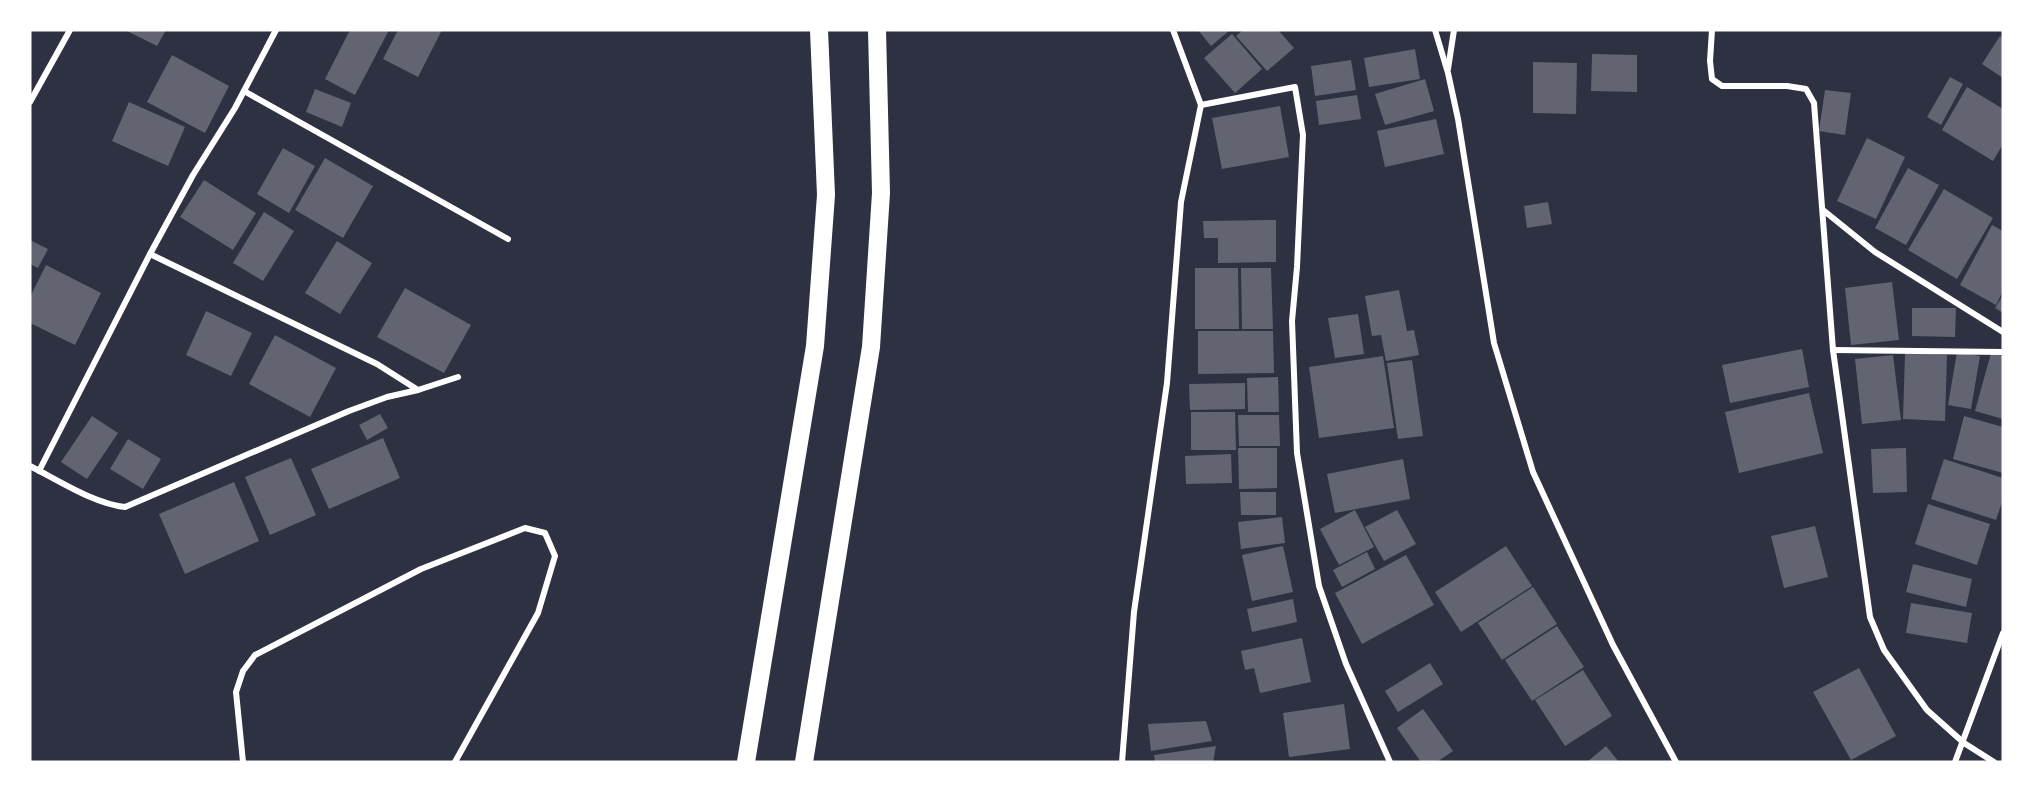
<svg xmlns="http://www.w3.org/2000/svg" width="2033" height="792" viewBox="0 0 2033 792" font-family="'Archivo Narrow',sans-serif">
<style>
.building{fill:#626471}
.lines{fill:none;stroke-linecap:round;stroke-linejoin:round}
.minor{stroke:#fff;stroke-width:6}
.motorway{stroke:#fff;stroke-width:18}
</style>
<rect width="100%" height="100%" fill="#2d3142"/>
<g class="building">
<path d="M125,30h41l-9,16z"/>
<path d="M350,30h39l-34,65 -30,-16z"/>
<path d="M398,30h44l-24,47 -35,-18z"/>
<path d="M1198,30h32l-19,16z"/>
<path d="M1243,30h35l16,18 -27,23 -31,-35z"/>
<path d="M1232,34l30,35 -27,24 -31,-35z"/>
<path d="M2000,36l3,3v39l-21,-14z"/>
<path d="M1415,49l5,30 -51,8 -5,-29z"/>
<path d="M1592,54l45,1v37l-46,-1z"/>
<path d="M172,55l57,31 -24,47 -58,-31z"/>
<path d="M1351,60l5,30 -41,6 -4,-30z"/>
<path d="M1533,62l44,1 -1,51 -43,-1z"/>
<path d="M1950,77l13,7 -22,41 -14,-8z"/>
<path d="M1425,79l9,32 -49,14 -10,-31z"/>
<path d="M1967,87l36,22v35l-10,17 -51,-31z"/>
<path d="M315,89l36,14 -9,24 -36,-15z"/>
<path d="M1825,90l26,3 -6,42 -26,-4z"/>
<path d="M1357,95l4,24 -42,6 -3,-24z"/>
<path d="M129,102l56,25 -17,39 -56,-25z"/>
<path d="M1280,106l9,51 -67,12 -10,-51z"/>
<path d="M1436,119l8,35 -59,13 -8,-36z"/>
<path d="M1867,138l38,19 -29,62 -39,-18z"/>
<path d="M283,148l32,18 -26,47 -32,-19z"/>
<path d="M325,158l48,28 -30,52 -48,-28z"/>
<path d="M1908,168l31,17 -33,60 -31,-17z"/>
<path d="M204,180l52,33 -23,37 -53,-33z"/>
<path d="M1944,189l49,29 -36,61 -49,-29z"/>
<path d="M1548,202l4,22 -25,4 -3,-22z"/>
<path d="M264,212l30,19 -31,50 -30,-18z"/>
<path d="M1276,220v42l-58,1v-25h-14l-1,-17z"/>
<path d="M1992,225l11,6v60l-7,14 -36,-20z"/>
<path d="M30,240l18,9 -10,19 -8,-4z"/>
<path d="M337,241l35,22 -32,51 -35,-21z"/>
<path d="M46,265l55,28 -26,52 -45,-22v-26z"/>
<path d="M1195,268h43l1,61h-44z"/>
<path d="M1241,268h30l2,61h-31z"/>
<path d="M1892,282l7,58 -48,5 -6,-57z"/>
<path d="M405,288l66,37 -27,48 -67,-36z"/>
<path d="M1399,290l8,41 7,-1 5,25 -33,6 -5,-26 -9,1 -7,-40z"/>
<path d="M2003,295v18l-8,-5z"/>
<path d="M1912,308h44l-1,29 -43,-1z"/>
<path d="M206,311l46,22 -21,43 -45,-21z"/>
<path d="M1358,314l6,40 -29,4 -7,-40z"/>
<path d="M1198,331h75l1,42 -76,1z"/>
<path d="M275,335l61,33 -26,49 -61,-33z"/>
<path d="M1802,349l7,38 -79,16 -8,-38z"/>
<path d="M1957,352l23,4 -9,53 -23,-4z"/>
<path d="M1905,353l42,2 -2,66 -42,-2z"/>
<path d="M1991,353l12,3v63l-28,-8z"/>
<path d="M1893,355l8,65 -39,4 -7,-65z"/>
<path d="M1383,356l11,72 -75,10 -10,-71z"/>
<path d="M1412,360l11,76 -25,3 -11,-76z"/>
<path d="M1278,377l1,35h-31l-1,-34z"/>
<path d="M1245,383v26l-55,1 -1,-26z"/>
<path d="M1809,393l14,60 -84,20 -14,-61z"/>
<path d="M1191,412h44l1,38h-45z"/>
<path d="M380,414l8,14 -21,12 -8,-15z"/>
<path d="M1238,415h41l1,31h-41z"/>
<path d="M92,416l26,17 -31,46 -26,-17z"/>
<path d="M1964,416l39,11v46l-50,-14z"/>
<path d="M383,438l17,40 -71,31 -18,-40z"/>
<path d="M128,439l33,20 -18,30 -33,-20z"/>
<path d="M1238,448h39v40l-38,1z"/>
<path d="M1906,448l1,44 -34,1 -2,-44z"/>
<path d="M1231,454l1,29 -46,1 -1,-28z"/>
<path d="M291,458l25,57 -46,20 -25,-58z"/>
<path d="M1403,459l7,40 -75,14 -8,-39z"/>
<path d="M1944,459l59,19v21l-7,21 -65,-21z"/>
<path d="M234,482l25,59 -74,33 -26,-60z"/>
<path d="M1240,492h36v23h-35z"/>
<path d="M1928,504l62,20 -13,41 -62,-21z"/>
<path d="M1355,510l19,37 -35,18 -19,-36z"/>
<path d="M1397,510l19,34 -32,17 -19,-34z"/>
<path d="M1282,517l3,26 -44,6 -3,-27z"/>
<path d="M1815,526l13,51 -44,11 -13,-52z"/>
<path d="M1283,546l10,46 -41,9 -10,-46z"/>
<path d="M1506,546l26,40 -71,46 -26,-40z"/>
<path d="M1367,552l8,17 -33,18 -9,-17z"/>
<path d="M1406,555l28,50 -72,39 -27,-51z"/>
<path d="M1913,564l59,15 -6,28 -60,-15z"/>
<path d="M1533,587l24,37 -55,36 -24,-37z"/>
<path d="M1293,599l4,23 -45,10 -5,-23z"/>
<path d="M1911,603l61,10 -5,30 -61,-10z"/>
<path d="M1557,626l27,41 -52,34 -27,-41z"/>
<path d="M1302,638l9,44 -51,11 -6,-25 -9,2 -4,-19z"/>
<path d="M1430,663l13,21 -45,28 -13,-21z"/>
<path d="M1859,668l37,68 -45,24 -38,-68z"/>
<path d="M1583,670l29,46 -47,30 -30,-46z"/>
<path d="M1344,704l6,45 -61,8 -6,-44z"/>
<path d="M1423,709l30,42 -16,11h-16l-24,-34z"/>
<path d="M1206,721l6,20 -61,10 -3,-27z"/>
<path d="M1216,746l-3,16h-58l-1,-7z"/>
<path d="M1606,746l13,16h-32z"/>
</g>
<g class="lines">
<g class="minor">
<path d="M1173,30l28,75"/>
<path d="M1435,30l13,43 10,46 36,224 39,129 80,173 63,117"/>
<path d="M1712,30l-2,31 2,18 10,7h65l19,3 8,14 19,247 37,267 14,33 43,60 37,33 30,19"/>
<path d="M1448,69l6,-39"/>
<path d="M244,91l264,148"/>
<path d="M30,102l40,-72"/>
<path d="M1201,105l94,-18 8,48 -6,132 -5,54 5,132 22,133 27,78 44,98"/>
<path d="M1823,210l52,42 128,80"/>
<path d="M1833,350l170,2"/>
<path d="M418,390l40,-13"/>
<path d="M30,466c28,14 64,38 95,41l224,-96 38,-14 31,-7 -41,-26 -227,-110"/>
<path d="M39,471l111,-217 43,-79 42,-67 41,-78"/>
<path d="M243,762l-7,-70 7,-21 12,-16 166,-86 104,-41 20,5 10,23 -17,57 -83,149"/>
<path d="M1122,762l12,-150 33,-229 14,-181 20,-97"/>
<path d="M1955,762l48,-129"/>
</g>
<g class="motorway">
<path d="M746,762l69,-416 11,-151 -7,-165"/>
<path d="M804,762l67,-415 10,-154 -4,-163"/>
</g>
</g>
<rect width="2033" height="792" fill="none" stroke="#ffffff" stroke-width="63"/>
</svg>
